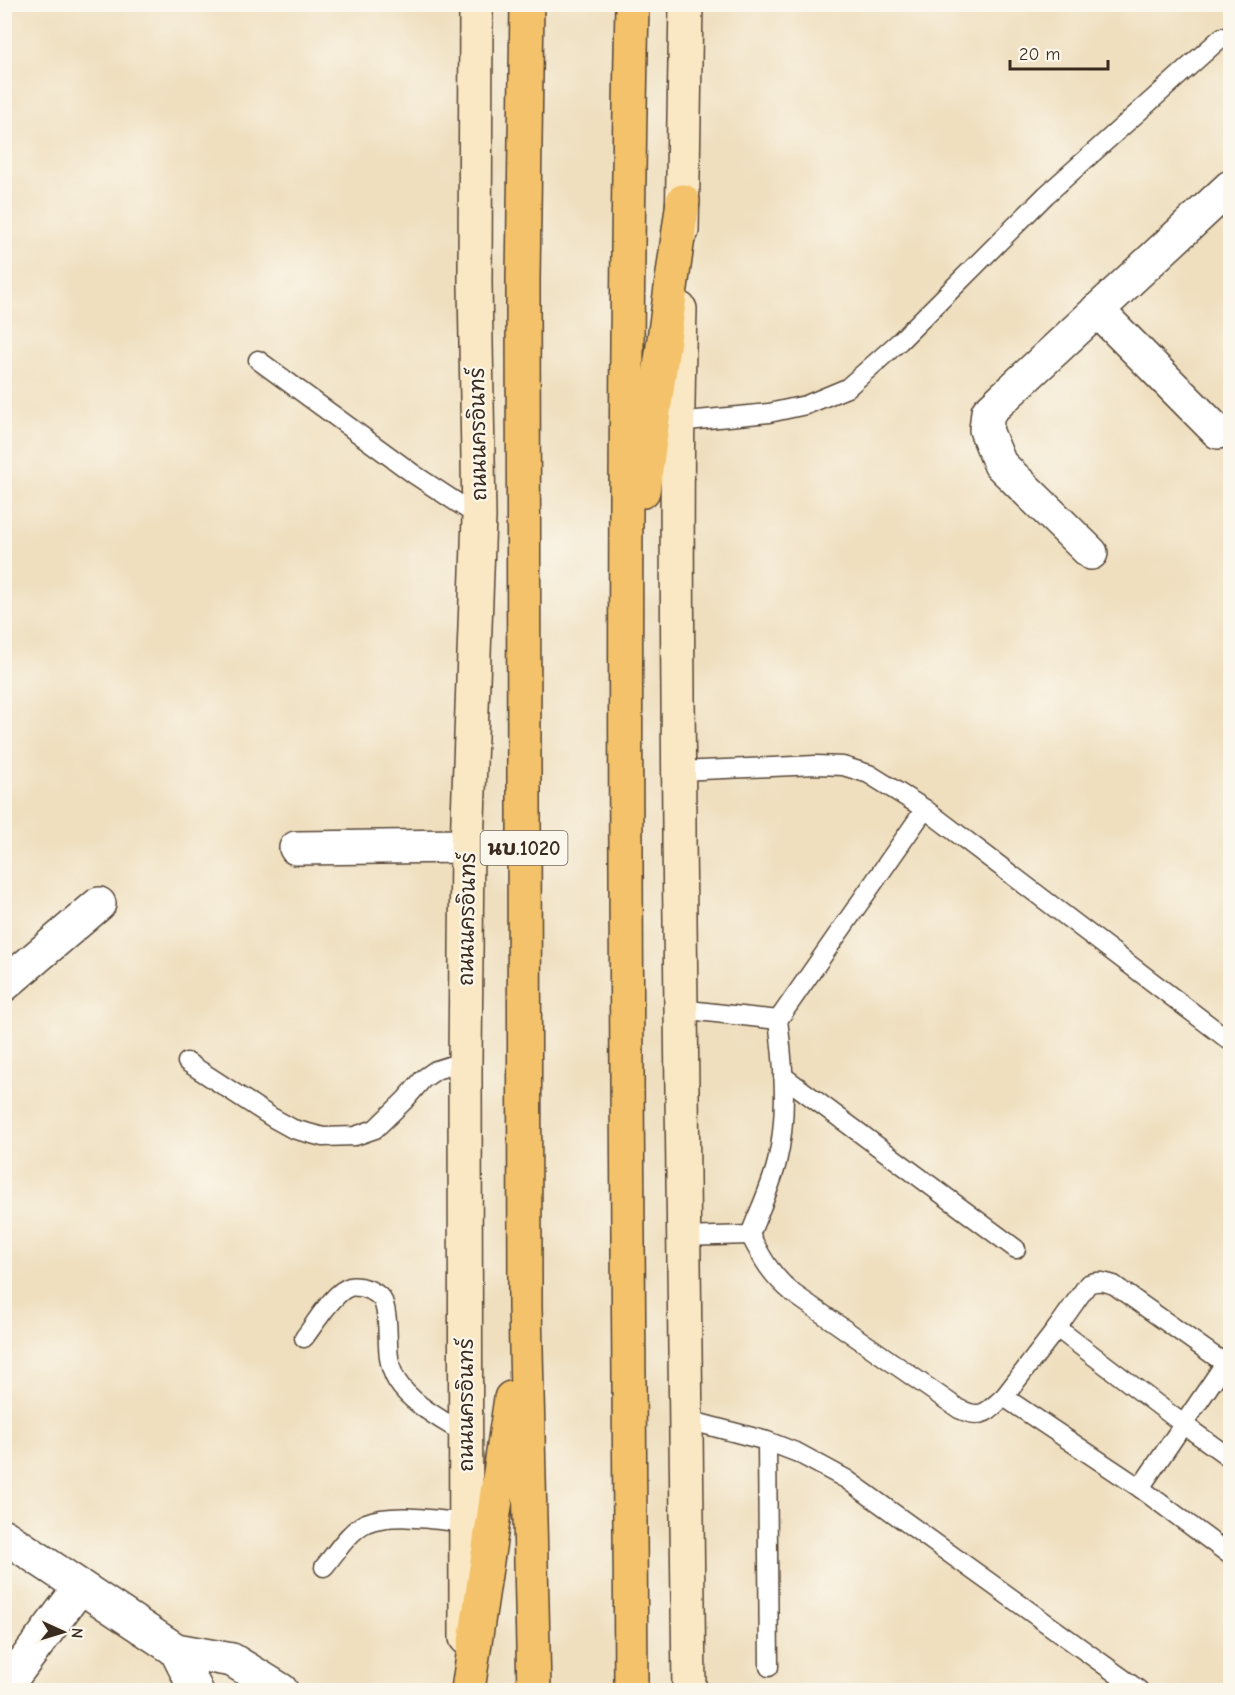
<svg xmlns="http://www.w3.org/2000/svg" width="1235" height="1695" viewBox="0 0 1235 1695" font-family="'Comic Neue','Playpen Sans Thai',sans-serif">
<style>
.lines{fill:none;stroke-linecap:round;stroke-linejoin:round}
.lane-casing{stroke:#564536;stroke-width:21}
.street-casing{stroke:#564536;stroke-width:36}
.secondary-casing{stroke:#564536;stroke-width:36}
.primary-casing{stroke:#564536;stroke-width:36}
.lane{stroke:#fff;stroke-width:18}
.street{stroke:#fff;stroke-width:33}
.secondary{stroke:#fae7c3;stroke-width:33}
.primary{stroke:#f3c26a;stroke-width:33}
.labels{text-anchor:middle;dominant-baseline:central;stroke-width:4.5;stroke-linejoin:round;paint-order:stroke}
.shield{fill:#fbf7ec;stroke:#75685c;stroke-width:1.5}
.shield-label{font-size:20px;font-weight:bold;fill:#3b2a1e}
.street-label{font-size:21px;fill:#3b2a1e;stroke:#fbf7ec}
</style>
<rect width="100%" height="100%" fill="#fbf7ec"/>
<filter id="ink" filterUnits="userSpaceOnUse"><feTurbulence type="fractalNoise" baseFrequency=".0167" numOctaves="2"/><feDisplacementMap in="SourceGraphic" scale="12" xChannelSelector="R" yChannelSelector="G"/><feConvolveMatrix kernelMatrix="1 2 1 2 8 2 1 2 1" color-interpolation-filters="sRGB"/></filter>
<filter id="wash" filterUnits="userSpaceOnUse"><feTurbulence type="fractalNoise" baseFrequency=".008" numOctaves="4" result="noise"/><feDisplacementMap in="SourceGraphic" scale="24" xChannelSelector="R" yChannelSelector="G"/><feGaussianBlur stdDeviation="1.35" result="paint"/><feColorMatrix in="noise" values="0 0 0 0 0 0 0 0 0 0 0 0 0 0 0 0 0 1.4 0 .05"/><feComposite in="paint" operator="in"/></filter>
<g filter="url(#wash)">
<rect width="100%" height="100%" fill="#efdfbf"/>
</g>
<g filter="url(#ink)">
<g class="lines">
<g class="lane-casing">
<g id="lane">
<path d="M258,360l157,115 64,42"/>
<path d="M677,422l92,-9 37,-8 41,-17 53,-47 146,-146 176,-158"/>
<path d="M678,771l138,-6 27,1 26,8 56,35 305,232"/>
<path d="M680,1009l98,11 147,-211"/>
<path d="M187,1062l86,56 20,11 30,8 32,-1 20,-7 30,-29 18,-21 13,-9 29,-9"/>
<path d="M783,1076l233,173"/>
<path d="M750,1235c9,-24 21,-48 27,-73 11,-46 7,-95 1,-142"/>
<path d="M682,1237l68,-2c13,25 21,40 44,59l165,115c24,11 27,3 45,-12l136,91 90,67"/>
<path d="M1057,1328l31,-44c10,-4 17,-2 26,1l116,82"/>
<path d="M304,1338c11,-14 30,-47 46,-51 3,-1 11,0 14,1 8,2 18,8 20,16 8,25 -2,52 13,77 15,24 46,39 69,54"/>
<path d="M1004,1397l53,-69 126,96 47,34"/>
<path d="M684,1419l83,22 31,12 48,26 293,211"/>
<path d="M767,1441l2,226"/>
<path d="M1140,1488l90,-132"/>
<path d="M324,1567c12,-14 25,-36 42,-44 27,-11 71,-3 100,0"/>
</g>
</g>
<g class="street-casing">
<g id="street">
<path d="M1097,310l121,122"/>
<path d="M1091,553l-91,-89 -14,-34 2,-18 242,-225"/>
<path d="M296,848l171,-2"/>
<path d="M4,985l95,-81"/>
<path d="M4,1536l172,114 56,10 49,30"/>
<path d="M176,1650l20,40"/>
<path d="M4,1689l76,-102"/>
</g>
</g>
<g class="secondary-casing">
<g id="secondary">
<path d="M682,231l4,-227"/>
<path d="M680,309c-5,174 -2,347 -1,521 1,287 5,574 10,860"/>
<path d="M466,1638l-1,-577 2,-215 12,-329 -4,-233 1,-280"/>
</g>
</g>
<g class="primary-casing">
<g id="primary">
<path d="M527,4l-4,275 2,1028 9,383"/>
<path d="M643,491l40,-290"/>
<path d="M468,1690l43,-292"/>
<path d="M631,1690c-3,-561 -11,-1124 1,-1686"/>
</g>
</g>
<use href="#lane" class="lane"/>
<use href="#street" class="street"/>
<use href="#secondary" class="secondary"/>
<use href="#primary" class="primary"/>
</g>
</g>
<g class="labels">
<rect class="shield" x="480.5" y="831" width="87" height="34" rx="4.5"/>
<g class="shield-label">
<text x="524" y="848">นบ.1020</text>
</g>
<g class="street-label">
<text transform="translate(478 434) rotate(-91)">ถนนนครอินทร์</text>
<text transform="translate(467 919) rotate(-89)">ถนนนครอินทร์</text>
<text transform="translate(466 1405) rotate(-90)">ถนนนครอินทร์</text>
</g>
</g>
<rect width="1235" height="1695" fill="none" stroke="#fbf7ec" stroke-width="24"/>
<g transform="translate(63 1632) rotate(94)" stroke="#fbf7ec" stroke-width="4.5" paint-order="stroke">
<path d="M0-4.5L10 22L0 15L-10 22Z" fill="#3b2a1e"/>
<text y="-9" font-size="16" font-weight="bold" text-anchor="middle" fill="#3b2a1e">N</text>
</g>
<path d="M1010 60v9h98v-9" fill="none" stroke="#3b2a1e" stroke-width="3"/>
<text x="1019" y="60" font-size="18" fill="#3b2a1e" stroke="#fbf7ec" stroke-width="4.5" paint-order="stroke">20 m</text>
</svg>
